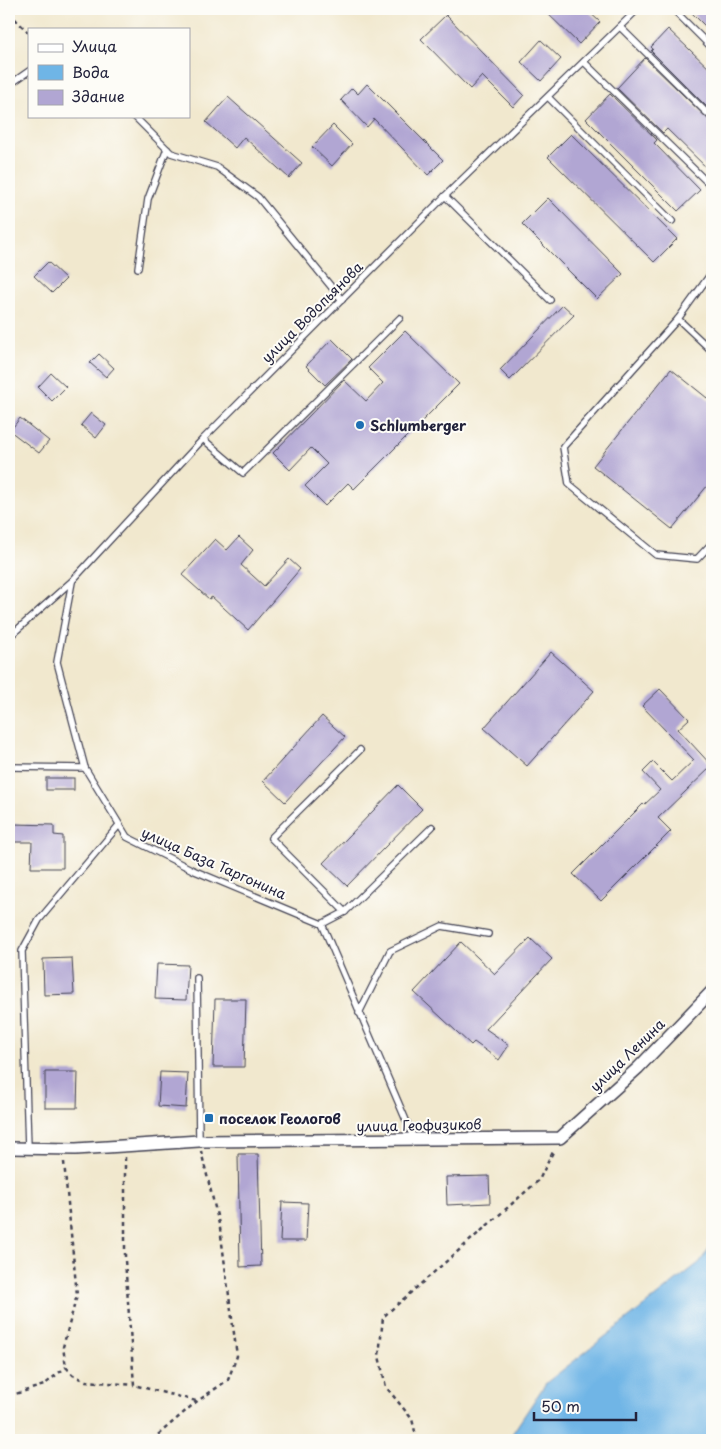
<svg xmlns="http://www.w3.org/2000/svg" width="721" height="1449" viewBox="0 0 721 1449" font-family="'Playpen Sans',sans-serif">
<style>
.water{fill:#6fb5e6;stroke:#486c90}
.building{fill:#b1a6d3}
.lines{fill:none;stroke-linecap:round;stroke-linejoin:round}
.lane-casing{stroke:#414051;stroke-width:8}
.street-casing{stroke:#414051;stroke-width:14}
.path{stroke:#414051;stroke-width:2.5;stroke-dasharray:4 4;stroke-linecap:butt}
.lane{stroke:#fff;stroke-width:5.5}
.street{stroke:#fff;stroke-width:11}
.poi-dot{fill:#1f6fb2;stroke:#fdfcf7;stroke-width:2}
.labels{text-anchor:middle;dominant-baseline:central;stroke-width:4;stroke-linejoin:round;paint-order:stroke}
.street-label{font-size:14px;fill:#22223b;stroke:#fdfcf7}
.poi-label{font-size:14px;font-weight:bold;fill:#22223b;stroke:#fdfcf7;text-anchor:start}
</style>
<rect width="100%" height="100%" fill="#fdfcf7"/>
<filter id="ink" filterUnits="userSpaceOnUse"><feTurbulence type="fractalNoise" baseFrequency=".02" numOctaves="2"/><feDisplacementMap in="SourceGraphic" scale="10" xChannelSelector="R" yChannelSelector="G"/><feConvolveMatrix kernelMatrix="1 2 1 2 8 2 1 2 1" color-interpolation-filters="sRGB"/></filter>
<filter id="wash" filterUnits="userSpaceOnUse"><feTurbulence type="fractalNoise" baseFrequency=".0096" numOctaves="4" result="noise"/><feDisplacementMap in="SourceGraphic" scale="20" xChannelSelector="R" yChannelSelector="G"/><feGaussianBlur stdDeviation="1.12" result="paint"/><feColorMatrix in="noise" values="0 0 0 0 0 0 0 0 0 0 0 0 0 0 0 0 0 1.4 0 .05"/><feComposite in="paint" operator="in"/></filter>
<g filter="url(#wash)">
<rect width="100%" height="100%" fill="#f1e8ce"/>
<path class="water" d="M712,1244v196h-204l38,-57 154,-121z"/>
<g id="blocks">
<g class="building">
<path d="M543,9h43l14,13 -21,22z"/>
<path d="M688,9h24v24z"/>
<path d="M446,15l78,80 -11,12 -31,-31 -12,13 -49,-50z"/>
<path d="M668,29l44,42v41l-61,-61 2,-2 -2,-2z"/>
<path d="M541,40l20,19 -20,22 -20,-19z"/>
<path d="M645,58l67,65v50l-45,-44 -4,4 -46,-45z"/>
<path d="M367,84l76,76 -15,15 -54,-56 -7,8 -26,-27 11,-12 6,6z"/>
<path d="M610,94l47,46 -3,3 46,47 -22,21 -92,-92z"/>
<path d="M228,97l74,66 -13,15 -45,-41 -9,11 -29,-26z"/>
<path d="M333,125l19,19 -20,22 -20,-19z"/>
<path d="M571,134l106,105 -23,23 -106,-105z"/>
<path d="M548,198l75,76 -26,25 -75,-75z"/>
<path d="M48,262l18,17 -14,14 -18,-17z"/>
<path d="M563,305l11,10 -64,65 -10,-10z"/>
<path d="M405,331l54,53 -105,105 -6,-6 -23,23 -20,-20 22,-22 -16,-16 -21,22 -17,-17 71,-73 22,21 17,-18 -15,-15z"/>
<path d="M332,339l20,20 -27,26 -19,-19z"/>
<path d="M99,354l15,14 -8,9 -16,-14z"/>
<path d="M671,369l41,33v78l-40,49 -79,-63z"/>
<path d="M51,373l15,14 -14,14 -14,-14z"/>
<path d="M91,413l15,12 -10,13 -15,-13z"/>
<path d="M20,418l29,23 -10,12 -29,-22z"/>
<path d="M239,537l14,13 -12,15 23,21 25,-27 11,10 -52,61 -36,-33 -3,2 -27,-24 33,-36 12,11z"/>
<path d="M551,652l43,39 -67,75 -43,-38z"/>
<path d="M660,689l29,30 -11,10 34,37 -54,52 13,13 -70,70 -28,-27 70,-70 1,1 16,-15 -17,-18 10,-10 19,19 22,-21 -52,-54z"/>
<path d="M322,716l23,21 -60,65 -22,-21z"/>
<rect x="46" y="778" width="28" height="12"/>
<path d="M398,785l24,24 -75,77 -24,-23z"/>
<path d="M14,824l40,1v10l9,1v32h-32l1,-26h-19z"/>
<path d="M530,938l22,21 -66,70 23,16 -10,15 -25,-18 -3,3 -57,-53 47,-50 34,32z"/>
<path d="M72,958l2,36 -30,1 -1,-36z"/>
<path d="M157,964l31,1 -2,35 -31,-1z"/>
<path d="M215,999h31l-2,68h-31z"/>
<path d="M45,1072h33l-1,36h-32z"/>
<path d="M160,1072l28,1 -2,35 -28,-2z"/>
<path d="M238,1154h20l3,112 -21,1z"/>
<path d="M489,1176l1,27 -43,2 -1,-28z"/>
<path d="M282,1202l26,1 -2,38h-26z"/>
</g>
</g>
</g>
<g filter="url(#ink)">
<use href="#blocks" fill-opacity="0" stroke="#414051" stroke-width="1"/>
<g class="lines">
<g class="lane-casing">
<g id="lane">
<path d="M673,9l39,39"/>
<path d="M620,27l92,91"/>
<path d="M584,62l124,121"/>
<path d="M9,85l20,-14"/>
<path d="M548,97l124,124"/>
<path d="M134,116l37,37 46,14 41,30 84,103"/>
<path d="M445,196l105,104"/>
<path d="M138,268l10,-69 19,-50"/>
<path d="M712,272l-34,47 -115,128 6,37 87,71 41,4 15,-16"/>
<path d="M678,319l34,32"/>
<path d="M203,439l40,34 157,-155"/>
<path d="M72,582l-15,80 28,106 42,69 68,34 127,53"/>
<path d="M9,637l63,-56 131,-142 242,-243 193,-187"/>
<path d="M9,767l76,1"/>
<path d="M345,912l87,-85"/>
<path d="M322,924l23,-12 -74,-74 89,-88"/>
<path d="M322,924l92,215"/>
<path d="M197,978l2,163"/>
<path d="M359,1013l31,-62 52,-25 46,8"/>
<path d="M28,1148l-6,-197 17,-31 80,-95"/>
</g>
</g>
<g class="street-casing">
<path id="street" d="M9,1148l67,1 123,-8 361,-3 78,-70 74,-77"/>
</g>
<g class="path">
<path d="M9,13l20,20"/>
<path d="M125,1157v103l9,125 62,16"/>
<path d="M64,1162l13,133 -14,52 3,20 7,8 13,6 48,4"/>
<path d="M9,1396l35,-11 22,-18"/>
<path d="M152,1440l44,-38 32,-22 9,-24 -17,-128 -19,-77"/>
<path d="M417,1440l-5,-21 -26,-32 -7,-31 4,-39 156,-137 15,-30"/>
</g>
<use href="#lane" class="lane"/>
<use href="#street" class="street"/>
</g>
</g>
<g class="poi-dot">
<circle cx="360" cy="425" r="5"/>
<rect x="204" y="1113" width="10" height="10" rx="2.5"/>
</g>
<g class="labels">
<g class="street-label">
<text transform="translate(312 312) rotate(-45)">улица Водопьянова</text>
<text transform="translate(214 863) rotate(24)">улица База Таргонина</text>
<text transform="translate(627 1055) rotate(-44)">улица Ленина</text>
<text transform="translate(419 1125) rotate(-1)">улица Геофизиков</text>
</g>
<g class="poi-label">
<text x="370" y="425">Schlumberger</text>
<text x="219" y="1118">поселок Геологов</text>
</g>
</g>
<rect width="721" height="1449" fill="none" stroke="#fdfcf7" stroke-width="30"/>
<rect x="28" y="28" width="162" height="90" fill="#fdfcf7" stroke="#a5a5ac"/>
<rect x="38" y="44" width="25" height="8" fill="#ffffff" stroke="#a5a5ac"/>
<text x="72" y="52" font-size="15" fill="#22223b">Улица</text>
<rect x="38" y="65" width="25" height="15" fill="#6fb5e6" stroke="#a5a5ac"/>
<text x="72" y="78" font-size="15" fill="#22223b">Вода</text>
<rect x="38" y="90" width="25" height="15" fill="#b1a6d3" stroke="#a5a5ac"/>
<text x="72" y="102" font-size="15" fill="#22223b">Здание</text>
<path d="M534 1412v8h102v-8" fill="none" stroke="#22223b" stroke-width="2.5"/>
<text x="541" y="1412" font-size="15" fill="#22223b" stroke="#fdfcf7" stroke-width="4" paint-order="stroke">50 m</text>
</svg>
